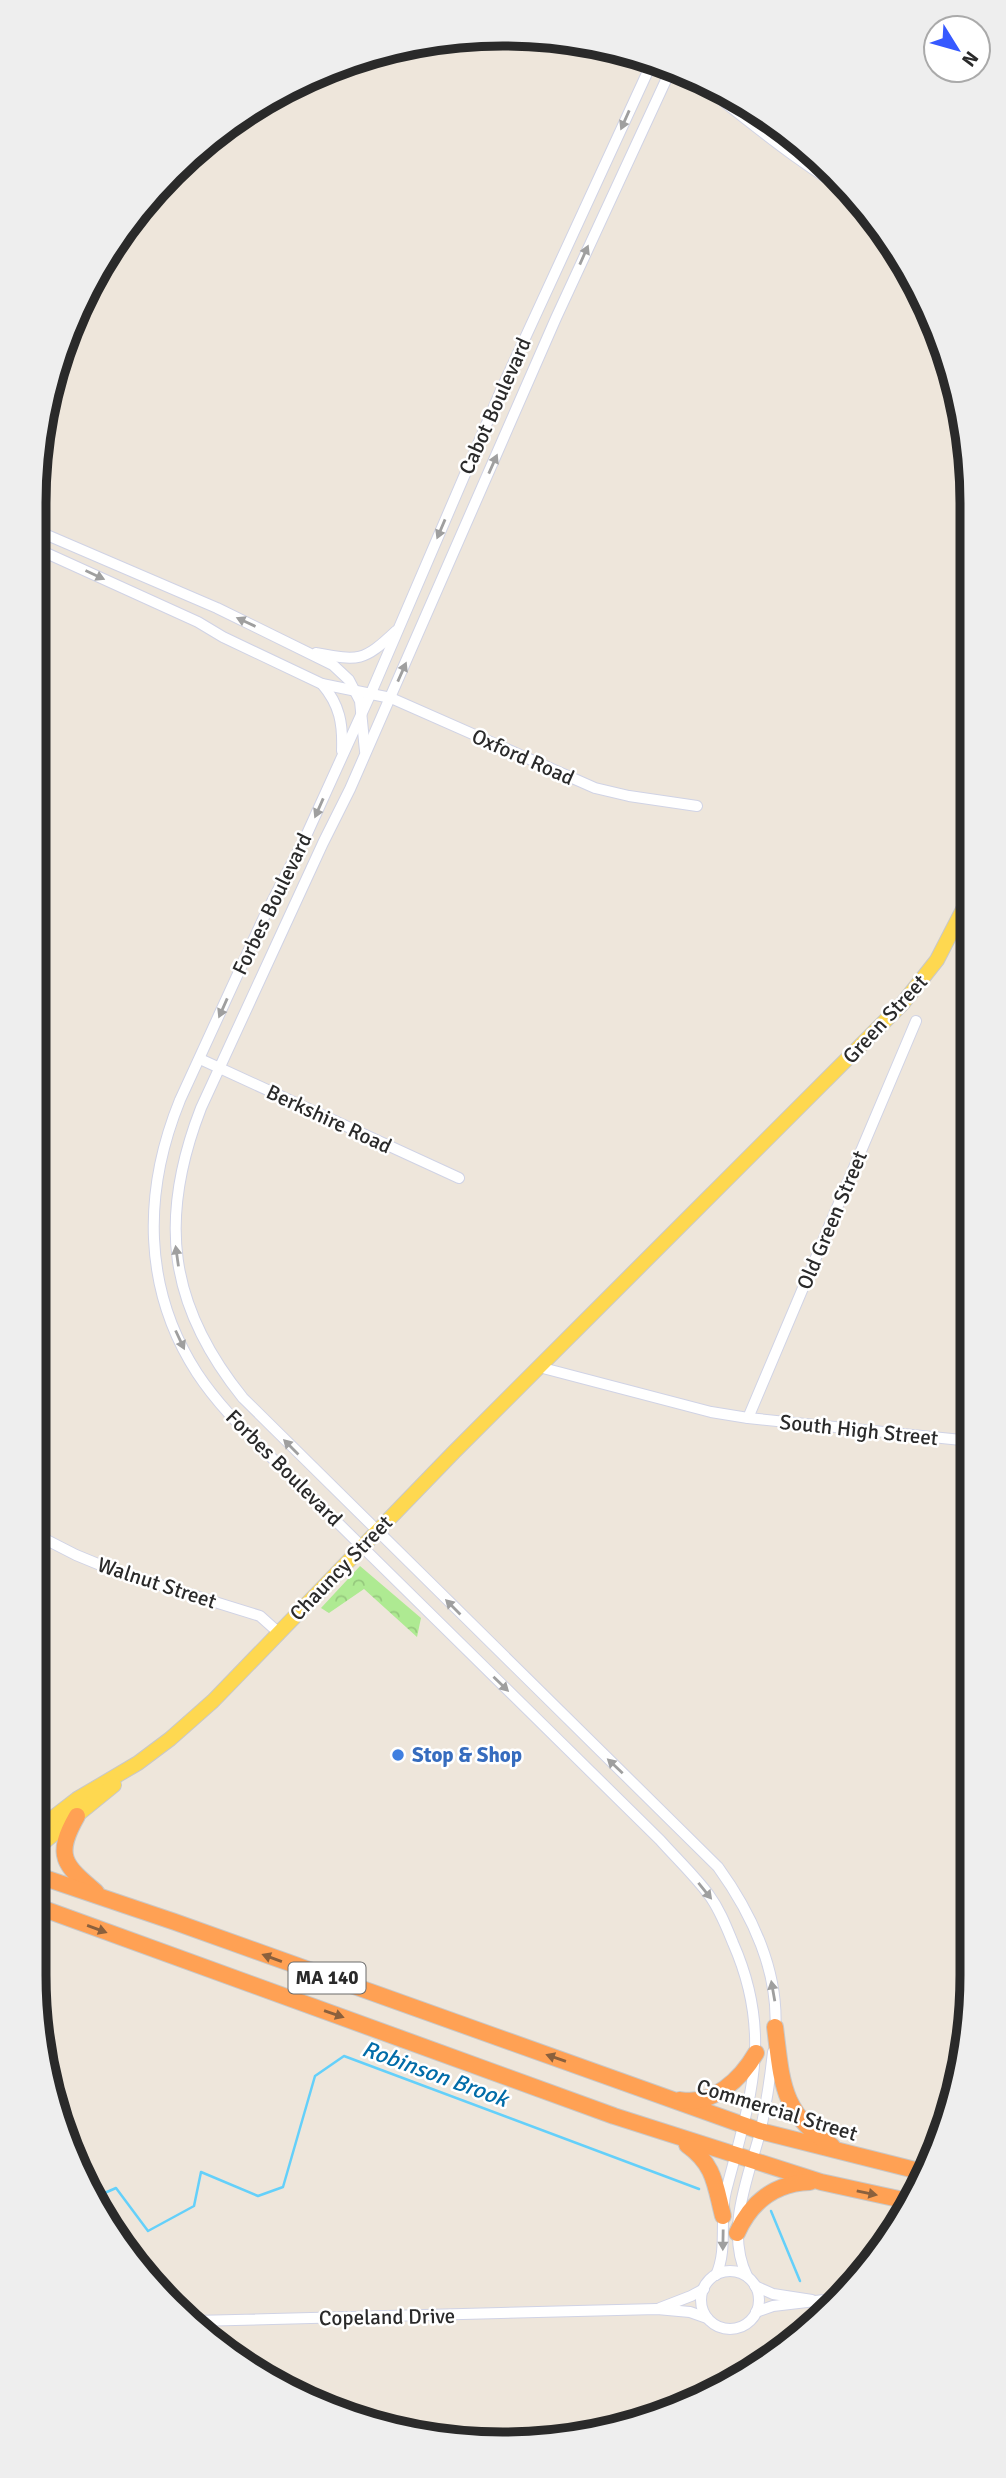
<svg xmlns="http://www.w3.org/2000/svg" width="1006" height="2478" viewBox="0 0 1006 2478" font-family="Signika,sans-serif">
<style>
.forest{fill:url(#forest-crowns)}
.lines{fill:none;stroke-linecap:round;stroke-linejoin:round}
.stream{stroke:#64d0fa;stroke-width:2.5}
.minor-casing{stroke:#d0d3e5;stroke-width:12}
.major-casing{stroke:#c8c8c8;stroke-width:16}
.highway-casing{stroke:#c8c8c8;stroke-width:18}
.minor{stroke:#fff;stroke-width:10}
.major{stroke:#fed850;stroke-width:14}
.highway{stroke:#ffa154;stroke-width:16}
.oneway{fill:#9f9f9f}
.oneway2{fill:#8a603d}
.shop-dot{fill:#3f7fe0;stroke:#fff;stroke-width:2.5}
.labels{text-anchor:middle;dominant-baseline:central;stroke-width:5;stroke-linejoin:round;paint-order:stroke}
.shield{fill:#fff;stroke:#6a6a6a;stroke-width:2}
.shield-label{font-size:19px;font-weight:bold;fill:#2a2a2a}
.street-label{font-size:21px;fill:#2a2a2a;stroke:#fff}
.shop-label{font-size:21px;font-weight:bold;fill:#366cbe;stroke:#fff;text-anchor:start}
.water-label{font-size:23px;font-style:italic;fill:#016ca8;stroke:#fff}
.rim{fill:none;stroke:#2a2a2a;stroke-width:9}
</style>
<defs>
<pattern id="forest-crowns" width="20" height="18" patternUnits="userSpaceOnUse" patternTransform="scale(1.75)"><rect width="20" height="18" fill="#aeea92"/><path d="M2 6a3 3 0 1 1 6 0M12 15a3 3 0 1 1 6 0" fill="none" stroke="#96c97e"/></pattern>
</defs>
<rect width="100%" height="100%" fill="#eee6db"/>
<path class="forest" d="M360,1566l61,52 -4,19 -53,-48 -35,24 -8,-5z"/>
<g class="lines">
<g class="stream">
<path d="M91,2199l25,-11 32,43 46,-25 7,-34 57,24 25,-9 32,-111 29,-20 355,133"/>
<path d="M771,2211l29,70"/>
<path d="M816,2325l1,-7"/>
</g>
<g class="minor-casing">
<g id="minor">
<path d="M654,58l-152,330 -131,305 -65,143 -42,81 -84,183c-37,91 -38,188 17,273 21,32 48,58 75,85l388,382c16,18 35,36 49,55 11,15 17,31 24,48 41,93 17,156 -7,248 -7,28 2,58 -10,84"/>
<path d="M672,67l-116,251 -206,471 -27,54 -122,265c-43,111 -33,197 42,290l475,469c34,47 62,106 57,166"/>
<path d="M692,77c54,41 107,88 167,120"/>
<path d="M33,529l184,79 116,57 16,15 11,21 5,50"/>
<path d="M33,547l165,75 25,15 99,47c18,21 21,40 20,67"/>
<path d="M316,653c43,8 47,9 80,-22"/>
<path d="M322,684l69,14 204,90 34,8 68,10"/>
<path d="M200,1059l259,119"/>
<path d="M539,1367l172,45 37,6 223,23"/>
<path d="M748,1418l168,-397"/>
<path d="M33,1533l43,22 39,16 145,45 19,17"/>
<circle cx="730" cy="2300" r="29"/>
<path d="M747,2276c-22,-45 1,-98 13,-143 6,-27 10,-53 13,-81"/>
<path d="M755,2286l18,8 39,6"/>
<path d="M660,2308l31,-12 13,-7"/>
<path d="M756,2312l17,-6 68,-8"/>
<path d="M194,2321l463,-12 33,3 17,6"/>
</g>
</g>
<g class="major-casing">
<g id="major">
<path d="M33,1833l44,-34 61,-36 32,-24 43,-38 241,-249 449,-449 34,-43 33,-64"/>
<path d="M33,1851l81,-66"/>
</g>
</g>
<g class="highway-casing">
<g id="highway">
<path d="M77,1816c-23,40 -13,49 19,76"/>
<path d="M33,1874l142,48 585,209 163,41"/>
<path d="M33,1905l581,211 207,66 87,19"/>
<path d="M775,2027c7,55 6,86 57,119"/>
<path d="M680,2100c33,6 61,-21 76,-47"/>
<path d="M687,2145c28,20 28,40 36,71"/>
<path d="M737,2233c14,-31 38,-50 73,-51"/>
</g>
</g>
<use href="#minor" class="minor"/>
<use href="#major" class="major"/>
<use href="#highway" class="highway"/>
</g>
<defs><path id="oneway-solid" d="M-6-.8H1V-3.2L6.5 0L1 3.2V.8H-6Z" transform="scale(1.75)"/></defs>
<g class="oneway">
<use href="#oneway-solid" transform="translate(625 120) rotate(114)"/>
<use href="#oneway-solid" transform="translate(584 255) rotate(-66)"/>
<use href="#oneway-solid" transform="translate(493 464) rotate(-66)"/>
<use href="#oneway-solid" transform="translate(441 529) rotate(113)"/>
<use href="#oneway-solid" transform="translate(95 575) rotate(25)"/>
<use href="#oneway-solid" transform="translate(246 622) rotate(-155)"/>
<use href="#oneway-solid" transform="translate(402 672) rotate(-66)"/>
<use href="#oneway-solid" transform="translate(319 808) rotate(114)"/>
<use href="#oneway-solid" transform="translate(223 1008) rotate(114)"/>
<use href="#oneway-solid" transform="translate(177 1256) rotate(-98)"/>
<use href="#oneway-solid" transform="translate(180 1340) rotate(65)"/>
<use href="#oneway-solid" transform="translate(291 1447) rotate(-135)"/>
<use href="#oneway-solid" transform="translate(453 1607) rotate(-135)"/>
<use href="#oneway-solid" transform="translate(501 1684) rotate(44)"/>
<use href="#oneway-solid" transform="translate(615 1766) rotate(-137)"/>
<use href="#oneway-solid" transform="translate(705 1891) rotate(51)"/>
<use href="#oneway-solid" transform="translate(773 1991) rotate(-100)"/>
<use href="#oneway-solid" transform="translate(723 2240) rotate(91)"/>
</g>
<g class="oneway2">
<use href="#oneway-solid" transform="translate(97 1929) rotate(20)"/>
<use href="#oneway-solid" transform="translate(272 1958) rotate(-160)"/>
<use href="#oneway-solid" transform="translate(334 2014) rotate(19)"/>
<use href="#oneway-solid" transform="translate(556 2058) rotate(-161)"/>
<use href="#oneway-solid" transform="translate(867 2193) rotate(12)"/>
</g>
<circle class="shop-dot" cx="398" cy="1755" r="7"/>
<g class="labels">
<rect class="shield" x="288.5" y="1962.5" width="77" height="31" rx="5"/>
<g class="shield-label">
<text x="327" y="1978">MA 140</text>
</g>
<g class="street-label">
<text transform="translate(495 406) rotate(-66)">Cabot Boulevard</text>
<text transform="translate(523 757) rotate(24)">Oxford Road</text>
<text transform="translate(272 904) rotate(-64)">Forbes Boulevard</text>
<text transform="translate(885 1019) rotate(-47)">Green Street</text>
<text transform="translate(329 1119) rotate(25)">Berkshire Road</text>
<text transform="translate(832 1220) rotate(-67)">Old Green Street</text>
<text transform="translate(859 1430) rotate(6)">South High Street</text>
<text transform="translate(284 1468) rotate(45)">Forbes Boulevard</text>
<text transform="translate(341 1568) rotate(-46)">Chauncy Street</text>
<text transform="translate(157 1583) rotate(18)">Walnut Street</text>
<text transform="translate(777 2110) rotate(17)">Commercial Street</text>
<text transform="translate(387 2317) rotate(-1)">Copeland Drive</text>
</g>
<g class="shop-label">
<text x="412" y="1755">Stop &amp; Shop</text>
</g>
<g class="water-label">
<text transform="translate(435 2074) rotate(20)">Robinson Brook</text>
</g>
</g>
<path d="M0 0H1006V2478H0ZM503 46H503A457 457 0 0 1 960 503V1975A457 457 0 0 1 503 2432H503A457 457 0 0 1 46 1975V503A457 457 0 0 1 503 46Z" fill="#eee" fill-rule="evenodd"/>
<path class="rim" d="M503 46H503A457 457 0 0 1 960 503V1975A457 457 0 0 1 503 2432H503A457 457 0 0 1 46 1975V503A457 457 0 0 1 503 46Z"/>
<g transform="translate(957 49) rotate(127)"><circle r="33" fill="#ffffff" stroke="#aaaaaa" stroke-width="2"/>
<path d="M0-5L12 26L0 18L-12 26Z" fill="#3659ff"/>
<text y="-10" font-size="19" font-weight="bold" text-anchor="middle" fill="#2a2a2a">N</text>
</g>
</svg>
